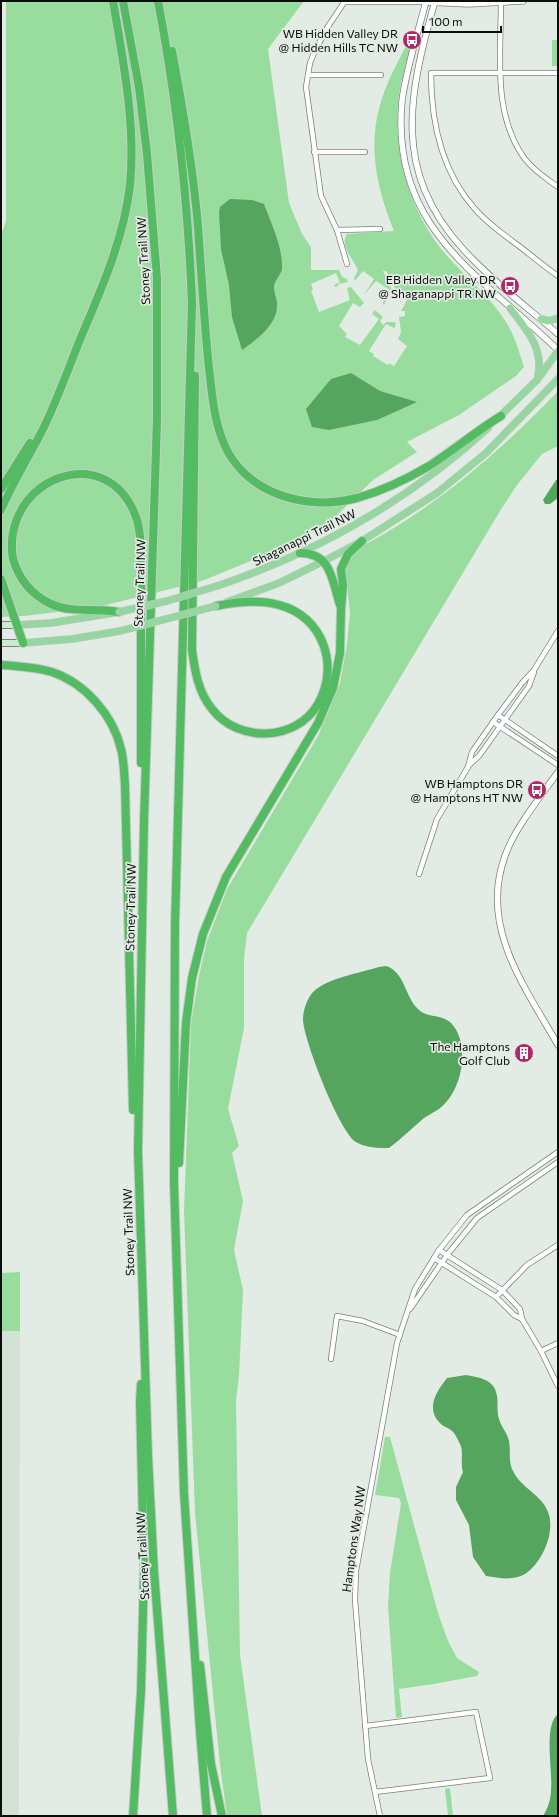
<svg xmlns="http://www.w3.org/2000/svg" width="559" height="1817" viewBox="0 0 559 1817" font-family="Commissioner,sans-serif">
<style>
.built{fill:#d4e2d4}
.green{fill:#99dd9e}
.water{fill:#56a55f}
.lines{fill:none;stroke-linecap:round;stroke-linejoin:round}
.minor-casing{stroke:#798179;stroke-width:6}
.tertiary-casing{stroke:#798179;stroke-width:7}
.secondary-casing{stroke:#798179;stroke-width:8}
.primary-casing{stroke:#c9cac9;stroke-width:8}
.motorway-casing{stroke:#c9cac9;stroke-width:10}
.minor{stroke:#fff;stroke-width:4.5}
.tertiary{stroke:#fff;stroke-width:5.5}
.secondary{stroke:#cbebd0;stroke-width:6}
.primary{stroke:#98d6a1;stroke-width:7}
.motorway{stroke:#53bb62;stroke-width:8}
.primary-bridge-casing{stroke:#c9cac9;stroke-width:8;stroke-linecap:butt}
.primary-bridge{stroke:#98d6a1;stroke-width:7}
.labels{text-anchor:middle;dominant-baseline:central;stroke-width:3.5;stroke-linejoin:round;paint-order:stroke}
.poi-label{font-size:12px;fill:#0a0d0a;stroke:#e3ece4;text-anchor:end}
.street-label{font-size:12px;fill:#0a0d0a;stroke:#e3ece4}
</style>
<rect width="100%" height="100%" fill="#e3ece4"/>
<path class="built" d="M1,1331h19l-1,485h-18z"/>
<g class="green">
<path d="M6,1h298l-36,48 21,154 13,31 9,13v23h28l3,7 5,2 1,3 -10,2v2l-3,1 -1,-2 6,-3 -4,-9 -25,11 2,6 -2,1 8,21 31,-12 -3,-12 4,-1 13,16 -4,4 -7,-4 -14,23 8,8 -2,3 15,8 19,-26 -7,-5 3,-4 8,7 -3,4 3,4 3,-3h9l1,3 -2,3 -8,-4 -17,27 5,3 -1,2 15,9 1,-2 5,3 13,-20 -9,-7 3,-7 -2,-15 6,-1v-5h-4l6,-11 -11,-7 -2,-8 -8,-14h-3l9,19 -8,15 -1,-2 8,-12 -15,-10 -12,14 10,-16 -11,-8 -8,10 -1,-3 4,-8c-4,-10 -19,-24 -11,-36l47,-3c-16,-38 -26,-81 -15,-122 6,-25 19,-48 31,-70l2,2c-5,20 -12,41 -14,62 -5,55 14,114 51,155 19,21 42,40 57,64 9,14 13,30 18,45l-8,9 -57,39 -52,27 10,10 -44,28 -40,39 -53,30 -78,32 -104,26 -74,9 -23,1v-382l5,-14z"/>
<rect x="552" y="40" width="6" height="26"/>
<path d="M558,391v55l-16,8 -25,31 -17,26 -253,422 -3,26v69l-16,81 11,37 -7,7 11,48 -9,49 9,40 -4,86 -3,24 4,255 22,161h-35l-7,-51 -25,-252 -11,-302 7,-187 8,-48 8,-35 20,-52 91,-153 22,-53 7,-39 3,-31 -5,-45 9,-14 10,-9c73,-39 137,-94 194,-154z"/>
<path d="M20,1272v59h-19v-58z"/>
<path d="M385,1437h5l48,176 10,28 9,17 22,14 -2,4 -43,8 -35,5 3,28 -6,1 -8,-112 2,-33 11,-70 -2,-5 -24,-3z"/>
<path d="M450,1788l3,28h-5l-3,-27z"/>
</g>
<g class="water">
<path d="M230,199l22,1 12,4c7,19 19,43 18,65 -1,6 -9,13 -8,19 0,6 4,12 3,18 0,19 -21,34 -35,44l-10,-33 -3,-32 -8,-36 -2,-37 1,-5z"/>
<path d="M351,373l29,18 37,11 -40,18 -48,10 -17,-3 -6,-18 25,-30z"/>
<path d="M556,480h2v18l-8,6h-5l-2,-4z"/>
<path d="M386,966c19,6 19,31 32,43 8,9 24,5 33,14 8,8 11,20 11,31 1,19 -7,43 -23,55 -5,3 -10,6 -15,9 -12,10 -23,21 -35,30 -11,0 -23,0 -33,-6 -16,-9 -52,-101 -53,-122 0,-10 4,-21 10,-28 14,-14 47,-19 66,-25z"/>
<path d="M466,1375c11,2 27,4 30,17 3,8 0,18 3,27 2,8 8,13 10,22 2,9 -1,21 4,30 8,17 29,24 35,41 8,20 -6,51 -23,62 -12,7 -26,4 -39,2l-13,-19 -4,-32 -13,-25v-13l7,-15c-3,-9 1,-20 -3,-28 -2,-4 -5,-11 -8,-13 -3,-3 -8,-4 -11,-7 -16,-15 -5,-32 6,-46z"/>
<path d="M558,1714v102h-15c5,-8 8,-17 8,-26 2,-19 -8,-64 7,-76z"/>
</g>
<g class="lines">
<g class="minor-casing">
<g id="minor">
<path d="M345,1l-18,27 -13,25 -4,10 -4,24 15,109 16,34 10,34"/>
<path d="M501,1c0,53 -9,114 24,158 9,12 22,20 33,28"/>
<path d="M344,2h81"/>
<path d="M558,73h-127c0,50 10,98 44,136 13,15 29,26 44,37 13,10 26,21 39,30"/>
<path d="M308,75h73"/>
<path d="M314,152h51"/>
<path d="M337,230l43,-1"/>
<path d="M498,715l60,41"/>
<path d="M493,722l65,43"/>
<path d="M469,765l10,-9 50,-70 5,-14"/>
<path d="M419,874l18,-55 31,-52 4,-15 26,-37 24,-32 12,-13 24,-39"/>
<path d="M439,1250l63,40 18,19 2,10 19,32 17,-8"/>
<path d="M434,1258l62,39 18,18 8,4"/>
<path d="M496,1297l31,-32 31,-20"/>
<path d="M410,1309l37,-54 30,-37 81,-56"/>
<path d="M541,1351l17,35"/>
<path d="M331,1359l6,-43 26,5 37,14"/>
<path d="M365,1726l111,-14 14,66 -115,14"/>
<path d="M380,1816l-12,-57 -13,-159 1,-29 41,-228 18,-54 24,-39 28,-35 91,-63"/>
</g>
</g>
<g class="tertiary-casing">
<g id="tertiary">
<path d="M426,1c-8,32 -20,68 -24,100 -12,127 77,173 156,249"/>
<path d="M435,1c-26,93 -44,169 28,248 28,31 64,58 95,85"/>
<path d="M425,2l44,2 54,-3"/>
<path d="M558,772c-17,24 -44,57 -53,84 -26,71 20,131 53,189"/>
</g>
</g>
<g class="secondary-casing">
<g id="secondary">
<path d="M1,625h15"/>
<path d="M1,643h22"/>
</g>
</g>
<g class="primary-casing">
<g id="primary">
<path d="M510,308c16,21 34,40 28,68"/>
<path d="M541,319l8,2 9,-3"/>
<path d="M497,419l40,-39 21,-29"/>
<path d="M217,586c101,-34 192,-86 271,-158"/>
<path d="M227,602l52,-19 45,-22 38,-20 75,-48 49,-40 72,-74"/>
<path d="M16,625l35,-2 62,-10"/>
<path d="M23,643l49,-4 48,-8"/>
</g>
</g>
<g class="motorway-casing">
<g id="motorway">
<path d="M123,1l16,86 8,67 10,124v141l-13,402 -6,330 10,305 6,115 19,245"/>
<path d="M158,1c19,100 30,200 34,302l-17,622 -1,258 10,310 16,239 7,84"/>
<path d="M172,51c11,58 21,116 26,175 3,44 6,89 10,133 4,32 5,67 21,95 26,43 81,56 128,44 25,-7 50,-19 72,-32 25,-16 47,-35 72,-50"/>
<path d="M195,376l-3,274c3,21 6,42 20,59 26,34 84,33 106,-5 22,-38 5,-88 -39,-99 -20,-6 -43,-3 -63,1"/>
<path d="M1,489l29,-46"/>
<path d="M1,510c12,-28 29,-55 43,-83 14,-29 25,-60 37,-90 21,-49 43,-99 49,-152 6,-61 -7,-124 -17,-184"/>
<path d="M300,553c32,0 32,28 40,52"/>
<path d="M1,579l22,64"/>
<path d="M119,612c-23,-5 -46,2 -68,-8 -19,-9 -32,-25 -38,-45 -13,-81 97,-123 124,-39 4,13 4,28 4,42v201"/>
<path d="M1,665c17,1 34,2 51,7 33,11 61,43 69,77 3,11 3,24 4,36l8,325"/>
<path d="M179,1163l7,-140 6,-45 11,-44 23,-57 92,-154 15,-35 7,-35 1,-43 2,-24 -2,-17 7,-15 14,-13"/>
<path d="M200,1665l11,99 11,52"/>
<path d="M133,1816l8,-125 3,-120 -4,-169 1,-18"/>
</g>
</g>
<use href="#minor" class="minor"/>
<use href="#tertiary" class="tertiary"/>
<use href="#secondary" class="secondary"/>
<use href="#primary" class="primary"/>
<use href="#motorway" class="motorway"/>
<g class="primary-bridge-casing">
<g id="primary-bridge">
<path d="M119,612l48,-11 50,-15"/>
<path d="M120,631l96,-25"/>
</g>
</g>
<use href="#primary-bridge" class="primary-bridge"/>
</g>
<defs>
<g id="bus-disc" transform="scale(1)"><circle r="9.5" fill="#b1286a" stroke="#e3ece4"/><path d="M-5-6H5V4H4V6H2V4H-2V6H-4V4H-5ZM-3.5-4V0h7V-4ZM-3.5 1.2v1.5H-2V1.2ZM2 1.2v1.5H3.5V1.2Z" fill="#fff"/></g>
<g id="building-disc" transform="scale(1)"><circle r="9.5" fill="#b1286a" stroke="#e3ece4"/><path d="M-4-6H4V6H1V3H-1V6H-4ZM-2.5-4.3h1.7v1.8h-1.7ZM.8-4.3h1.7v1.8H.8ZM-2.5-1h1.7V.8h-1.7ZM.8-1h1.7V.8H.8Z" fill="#fff"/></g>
</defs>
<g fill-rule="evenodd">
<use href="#bus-disc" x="412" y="40"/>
<use href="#bus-disc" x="510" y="286"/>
<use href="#bus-disc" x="537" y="790"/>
<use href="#building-disc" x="524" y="1053"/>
</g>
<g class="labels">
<g class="poi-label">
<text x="398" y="33">WB Hidden Valley DR<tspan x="398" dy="14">@ Hidden Hills TC NW</tspan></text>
<text x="496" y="279">EB Hidden Valley DR<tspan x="496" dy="14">@ Shaganappi TR NW</tspan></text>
<text x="523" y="783">WB Hamptons DR<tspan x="523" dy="14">@ Hamptons HT NW</tspan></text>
<text x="510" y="1046">The Hamptons<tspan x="510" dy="14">Golf Club</tspan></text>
</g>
<g class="street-label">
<text transform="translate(143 261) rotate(-93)">Stoney Trail NW</text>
<text transform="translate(304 537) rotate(-26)">Shaganappi Trail NW</text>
<text transform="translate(139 583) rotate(-88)">Stoney Trail NW</text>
<text transform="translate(130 907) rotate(-89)">Stoney Trail NW</text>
<text transform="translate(128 1232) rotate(-92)">Stoney Trail NW</text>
<text transform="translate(353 1539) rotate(-82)">Hamptons Way NW</text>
<text transform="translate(142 1556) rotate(-93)">Stoney Trail NW</text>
</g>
</g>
<rect width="559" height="1817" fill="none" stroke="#0a0d0a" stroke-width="4"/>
<path d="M423 26v6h78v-6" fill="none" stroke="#0a0d0a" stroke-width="2"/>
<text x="429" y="26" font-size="12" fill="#0a0d0a" stroke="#e3ece4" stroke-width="3" paint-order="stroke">100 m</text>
</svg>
